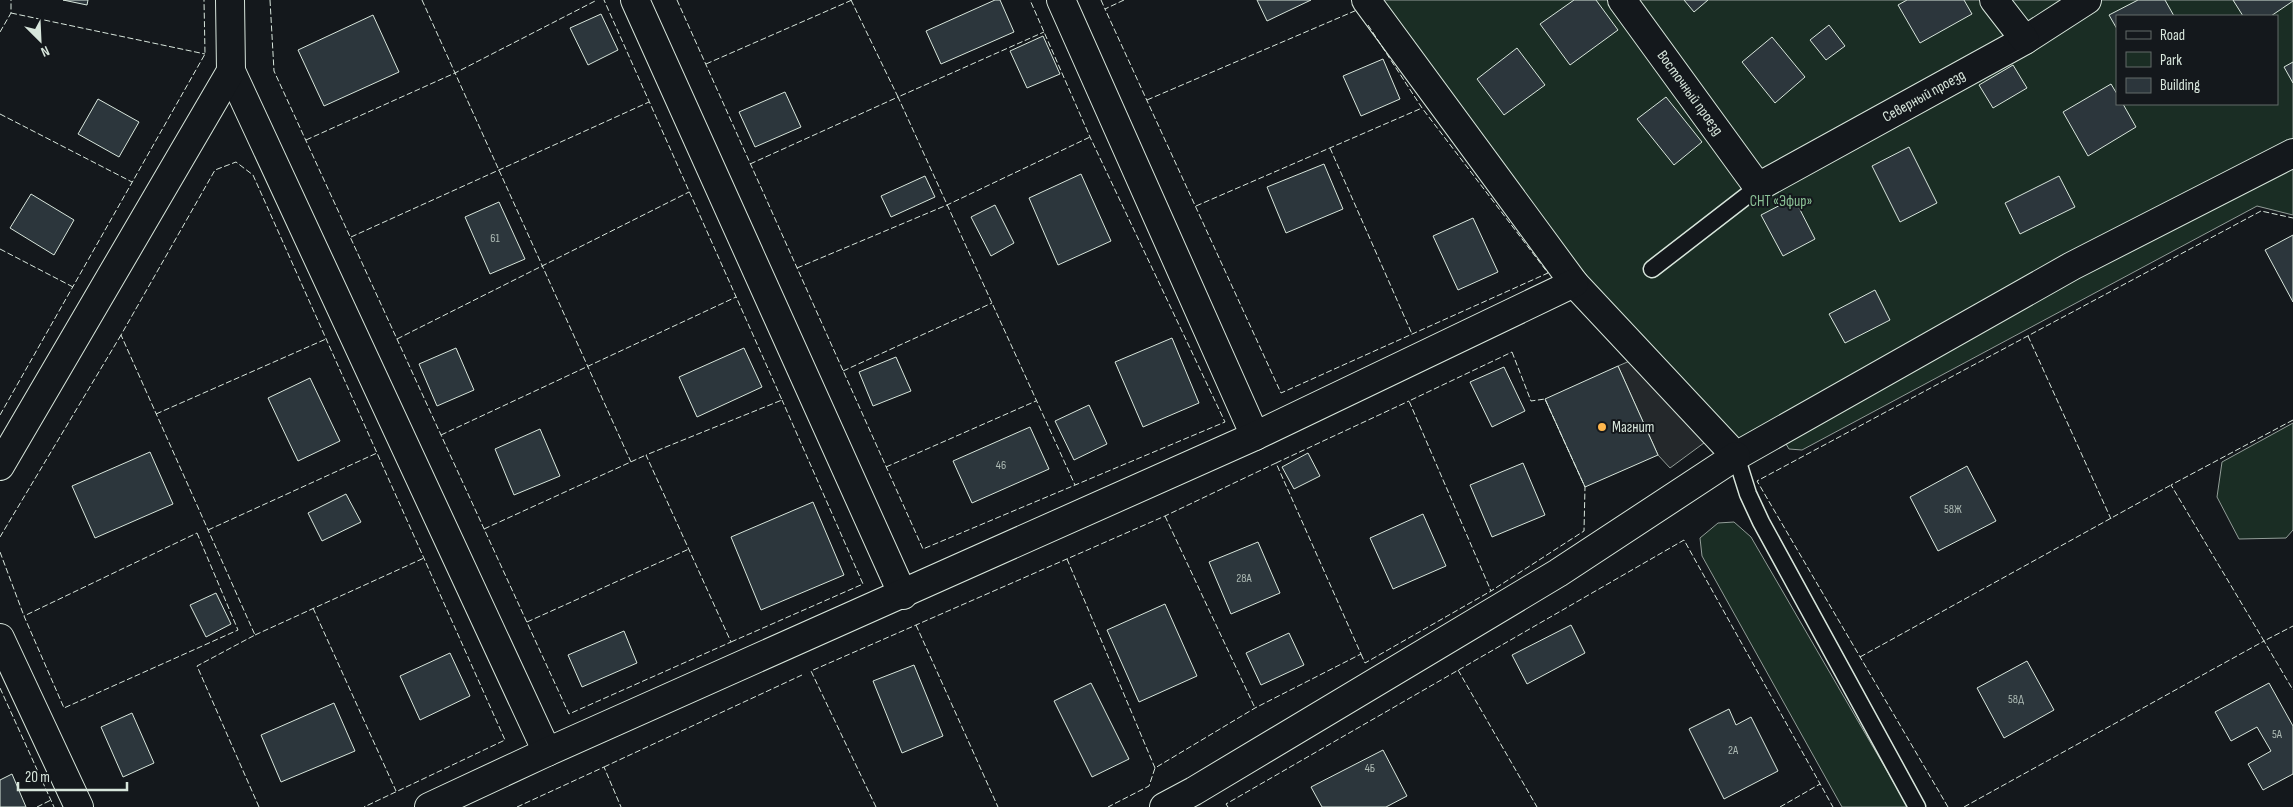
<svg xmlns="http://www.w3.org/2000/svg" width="2293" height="807" viewBox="0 0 2293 807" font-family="'Sofia Sans Condensed',sans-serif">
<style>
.green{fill:#1a2d24;stroke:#939e99;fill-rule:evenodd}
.parking{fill:#24282b;stroke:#939e99}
.building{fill:#2c363c;stroke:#d8e6dc}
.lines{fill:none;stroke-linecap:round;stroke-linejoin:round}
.lane-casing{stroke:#d8e6dc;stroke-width:19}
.street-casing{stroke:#d8e6dc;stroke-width:30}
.lane{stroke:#14181c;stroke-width:16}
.street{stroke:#14181c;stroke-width:28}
.fence{stroke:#d8e6dc;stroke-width:1;stroke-dasharray:6 2.5;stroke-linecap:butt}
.poi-dot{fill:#ffb74d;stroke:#14181c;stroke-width:2}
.labels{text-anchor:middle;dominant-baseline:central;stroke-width:4;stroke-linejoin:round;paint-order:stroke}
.number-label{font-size:12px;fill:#adbab4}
.street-label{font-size:15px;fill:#d8e6dc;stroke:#14181c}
.park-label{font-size:15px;fill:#8ac095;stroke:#14181c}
.poi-label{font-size:15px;fill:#d8e6dc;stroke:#14181c;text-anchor:start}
</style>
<rect width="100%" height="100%" fill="#14181c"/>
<g class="green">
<path d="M1366,0h927v153l-557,303 -154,-175zM2117,16h160v88h-160z"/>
<path d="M2293,164v51l-36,-9 -455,244 -13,-1 -6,-10 10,-11z"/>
<path d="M2293,423v107l-7,8 -47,1 -22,-42 5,-35z"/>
<path d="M1734,522l17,15 157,270h-66l-140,-251 -2,-18 18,-15z"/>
</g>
<path class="parking" d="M1632,360l76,80 -38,28 -12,-13 -40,-89z"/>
<g class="building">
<path d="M63,0h25l-1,5z"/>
<path d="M995,0h5l14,32 -73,32 -15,-33z"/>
<path d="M1257,0h54l-44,21z"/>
<path d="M1574,0h22l22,30 -48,35 -30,-41z"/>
<path d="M1684,0h24l-14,12z"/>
<path d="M1907,0h57l8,14 -52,29 -22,-38z"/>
<path d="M2138,0h27l9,16h-57v13l-8,-14z"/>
<path d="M2233,0h60v1l-22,15h-28z"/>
<path d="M601,14l17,36 -30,15 -18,-37z"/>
<path d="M373,15l26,57 -75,34 -26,-56z"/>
<path d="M1829,25l16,21 -19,14 -16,-20z"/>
<path d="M1043,36l17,38 -33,14 -17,-37z"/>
<path d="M1772,37l33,40 -30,26 -33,-41z"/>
<path d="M1517,48l28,37 -41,30 -27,-36z"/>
<path d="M1383,59l17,40 -39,17 -18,-40z"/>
<path d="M2293,62v21l-9,-16z"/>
<path d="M2013,65l14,23 -34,20 -14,-23z"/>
<path d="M2111,84l6,10v10h6l13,23 -48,29 -25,-44z"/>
<path d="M785,92l16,35 -46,20 -16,-35z"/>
<path d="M1666,97l36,45 -28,23 -37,-46z"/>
<path d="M98,99l41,23 -20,35 -41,-23z"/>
<path d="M1909,147l28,56 -37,19 -28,-56z"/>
<path d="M1324,164l19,45 -57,24 -19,-46z"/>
<path d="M1081,174l30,67 -53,24 -29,-67z"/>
<path d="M925,176l10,21 -44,20 -10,-21z"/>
<path d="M2059,176l16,31 -55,27 -15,-31z"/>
<path d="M31,194l43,26 -20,35 -44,-27z"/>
<path d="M1794,198l21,41 -32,17 -22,-41z"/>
<path d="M499,202l26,57 -35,15 -25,-57z"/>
<path d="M995,205l19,38 -23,13 -20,-39z"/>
<path d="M1473,218l25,54 -40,18 -25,-54z"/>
<path d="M2293,235v67l-28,-52z"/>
<path d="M1875,290l15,30 -45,23 -16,-29z"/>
<path d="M1172,338l27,65 -56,24 -28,-65z"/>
<path d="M456,348l18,42 -37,16 -18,-42z"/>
<path d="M744,348l18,39 -65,30 -18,-40z"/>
<path d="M896,357l15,34 -38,15 -14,-34z"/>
<path d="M1618,366l40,89 -73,32 -40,-88z"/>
<path d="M1504,367l21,44 -33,16 -22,-45z"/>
<path d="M310,378l30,63 -42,20 -30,-63z"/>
<path d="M1089,405l18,39 -33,16 -19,-39z"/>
<path d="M1030,427l19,42 -77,34 -19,-42z"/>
<path d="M540,429l20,47 -46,19 -19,-46z"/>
<path d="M150,452l23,52 -78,34 -23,-52z"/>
<path d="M1308,453l12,23 -26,13 -12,-22z"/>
<path d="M1523,463l22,52 -53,22 -22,-52z"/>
<path d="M1967,466l29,55 -58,30 -28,-54z"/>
<path d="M346,494l15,28 -39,19 -14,-28z"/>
<path d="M813,502l31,73 -83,35 -30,-73z"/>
<path d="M1423,514l23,52 -53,23 -23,-51z"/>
<path d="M1258,542l22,51 -49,21 -22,-52z"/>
<path d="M216,593l15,31 -25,13 -16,-32z"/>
<path d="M1165,604l32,72 -58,26 -32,-72z"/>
<path d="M1571,625l14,28 -58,31 -15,-29z"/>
<path d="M624,631l13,32 -55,24 -14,-32z"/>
<path d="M1289,633l15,32 -43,20 -15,-32z"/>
<path d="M450,653l20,43 -50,24 -20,-44z"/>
<path d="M2027,661l27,49 -50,28 -27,-50z"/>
<path d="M914,665l29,71 -41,17 -29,-72z"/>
<path d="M1091,683l38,76 -37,18 -38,-76z"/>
<path d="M2269,683l24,43v48l-30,16 -15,-26 23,-13 -14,-24 -26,14 -16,-29z"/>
<path d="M334,703l21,48 -74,31 -20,-47z"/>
<path d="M1729,709l7,16 15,-8 27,54 -54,28 -35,-70z"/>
<path d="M132,713l22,50 -31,14 -22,-50z"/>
<path d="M1383,750l24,46 -21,11h-64l-11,-20z"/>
<path d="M12,774l14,33h-26v-27z"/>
</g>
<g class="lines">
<g class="lane-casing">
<g id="lane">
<path d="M1652,269l106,-82"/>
<path d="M1736,456l12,38 13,28 156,285"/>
</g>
</g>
<g class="street-casing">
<g id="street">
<path d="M635,0l268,595"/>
<path d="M1061,0l194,436"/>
<path d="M1366,0l208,283 162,173 336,-190 221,-113"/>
<path d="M1622,0l136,187 267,-147 62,-40"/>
<path d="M1994,0l31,40"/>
<path d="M231,71l316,681"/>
<path d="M0,466l231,-395 -1,-71"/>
<path d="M0,638l79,169"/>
<path d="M429,807l118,-55 708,-316 319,-153"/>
<path d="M1164,807l30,-16 364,-218 178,-117"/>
</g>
</g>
<use href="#lane" class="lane"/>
<use href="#street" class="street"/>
<g class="fence">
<path d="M270,0l4,71 295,643 162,-72 -85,-187 136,-55 -178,-400"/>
<path d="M422,0l209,462"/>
<path d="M677,0l246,549 302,-127 -135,-285 -60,-137"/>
<path d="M851,0l47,97 146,-65"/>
<path d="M1101,0l4,9"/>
<path d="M1124,0l-19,9 176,384 267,-120 -126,-165 -54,-83"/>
<path d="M11,13l194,41"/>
<path d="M0,32l11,-19v-13"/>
<path d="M706,64l146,-64"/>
<path d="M1147,100l210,-90"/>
<path d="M0,114l132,68"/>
<path d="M306,140l149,-67 142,-73"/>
<path d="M1330,148l82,186"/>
<path d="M750,164l148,-67 177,388"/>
<path d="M1196,206l226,-98"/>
<path d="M351,237l298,-135"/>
<path d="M0,249l73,38"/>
<path d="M797,268l150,-63 143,-68"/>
<path d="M2028,336l83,183"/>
<path d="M397,339l292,-147"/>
<path d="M1512,352l19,49 14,-2 40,88 -1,44 -93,60 -82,-190z"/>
<path d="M843,371l149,-68"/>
<path d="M156,414l170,-75"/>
<path d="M0,415l205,-361 -1,-54"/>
<path d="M2293,420l-122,65 93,156 29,-15"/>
<path d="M441,435l295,-138"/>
<path d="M1276,463l133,-62"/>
<path d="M886,467l150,-66"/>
<path d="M1165,516l90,192"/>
<path d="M484,529l162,-74"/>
<path d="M208,530l169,-77"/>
<path d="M197,533l41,97 -174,78 -40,-92z"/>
<path d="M0,537l121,-202"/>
<path d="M0,552l24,64"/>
<path d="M1067,559l88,209"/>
<path d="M313,608l83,183"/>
<path d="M527,622l162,-73"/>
<path d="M916,625l82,182"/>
<path d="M255,635l169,-77"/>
<path d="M731,642l132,-58 -81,-184"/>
<path d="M1361,654l4,9 126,-72"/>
<path d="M1860,657l311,-172"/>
<path d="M1458,670l79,137"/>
<path d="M0,688l54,119"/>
<path d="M604,767l198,-92"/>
<path d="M37,807l14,-7"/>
<path d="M259,807l-62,-141 58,-31 -134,-300 94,-165 21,-8 17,13 252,565 -141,67"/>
<path d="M517,807l87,-40 17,40"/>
<path d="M876,807l-65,-136 354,-155 111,-53 85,191 -106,54 -100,60 -6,18 -41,21"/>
<path d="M1228,807l-2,-3 458,-264 149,267"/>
<path d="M1780,807l40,-23"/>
<path d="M1948,807l-191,-326 504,-270 32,7"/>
<path d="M1964,807l300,-166 29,49"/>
</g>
</g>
<circle class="poi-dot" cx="1602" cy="427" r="5"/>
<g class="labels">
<g class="number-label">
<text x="495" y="238">61</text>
<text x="1001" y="465">46</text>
<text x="1953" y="509">58Ж</text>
<text x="1244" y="578">28А</text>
<text x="2016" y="699">58Д</text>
<text x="2277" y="734">5А</text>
<text x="1733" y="750">2А</text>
<text x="1370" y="768">4Б</text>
</g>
<g class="street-label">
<text transform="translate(1690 93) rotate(54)">Восточный проезд</text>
<text transform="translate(1924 96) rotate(-29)">Северный проезд</text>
</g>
<g class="park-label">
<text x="1781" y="201">СНТ «Эфир»</text>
</g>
<g class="poi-label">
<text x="1612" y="427">Магнит</text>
</g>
</g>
<rect x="2116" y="15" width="162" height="90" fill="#14181c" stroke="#626a69"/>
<rect x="2126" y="31" width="25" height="8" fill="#14181c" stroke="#626a69"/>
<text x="2160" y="40" font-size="15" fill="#d8e6dc">Road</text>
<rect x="2126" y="52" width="25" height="15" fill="#1a2d24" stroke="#626a69"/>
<text x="2160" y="65" font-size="15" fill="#d8e6dc">Park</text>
<rect x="2126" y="78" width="25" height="15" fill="#2c363c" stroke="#626a69"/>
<text x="2160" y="90" font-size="15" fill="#d8e6dc">Building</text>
<g transform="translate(40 40) rotate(156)" stroke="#14181c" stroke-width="4" paint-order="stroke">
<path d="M0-4L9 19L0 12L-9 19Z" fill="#d8e6dc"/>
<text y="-8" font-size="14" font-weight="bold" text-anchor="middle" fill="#d8e6dc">N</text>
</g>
<path d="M18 782v8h109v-8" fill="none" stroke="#d8e6dc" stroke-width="2.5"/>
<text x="25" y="782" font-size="15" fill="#d8e6dc" stroke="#14181c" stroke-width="4" paint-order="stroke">20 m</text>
</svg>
